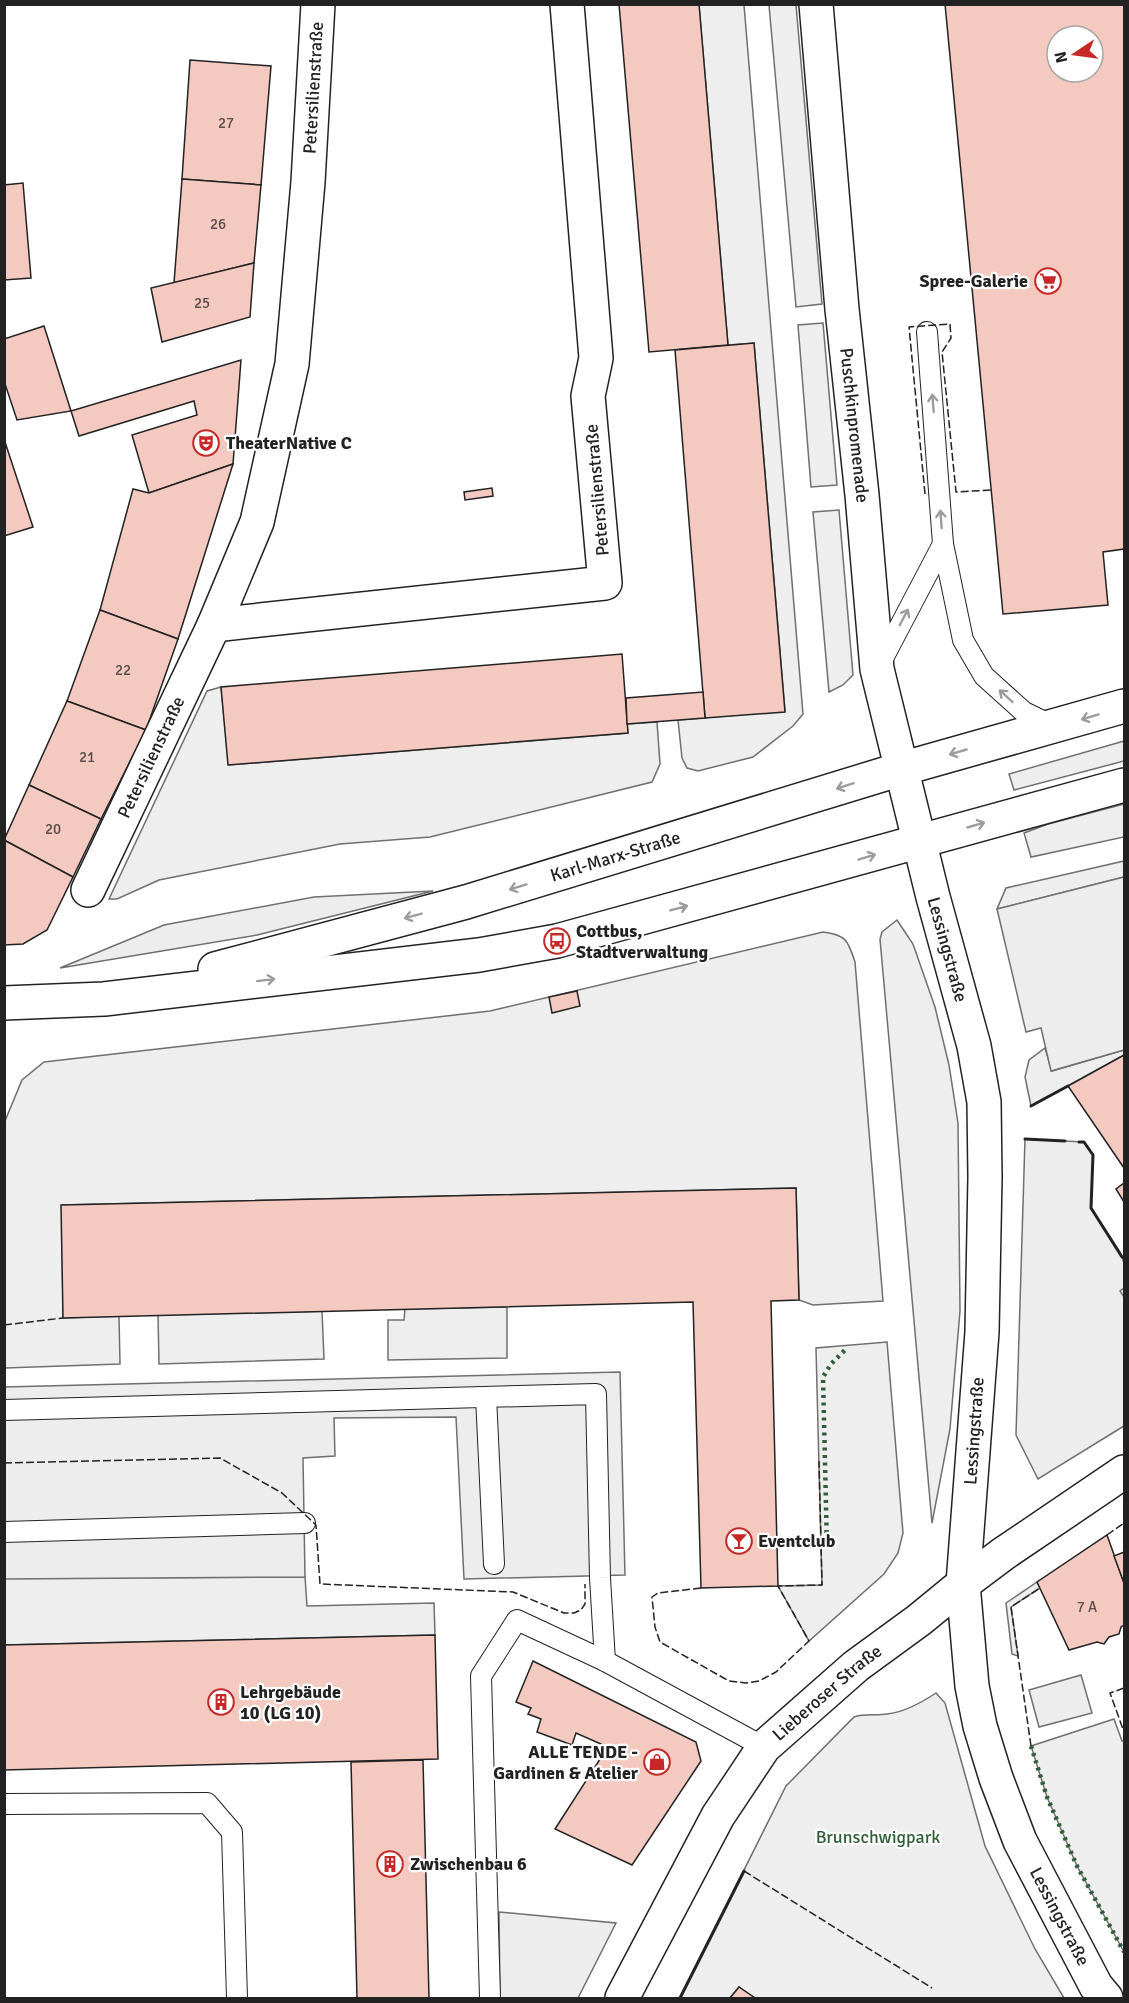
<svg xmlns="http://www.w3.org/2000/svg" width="1129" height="2003" viewBox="0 0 1129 2003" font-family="Signika,sans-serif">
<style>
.green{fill:#eee;stroke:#6f6f6f;stroke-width:1.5}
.parking{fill:#ededed;stroke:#6f6f6f;stroke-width:1.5}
.building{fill:#f3c9c0;stroke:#222;stroke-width:1.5;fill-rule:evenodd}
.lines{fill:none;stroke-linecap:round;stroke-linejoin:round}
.lane-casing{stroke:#222;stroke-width:22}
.street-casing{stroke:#222;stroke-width:36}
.secondary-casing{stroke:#222;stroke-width:36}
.lane{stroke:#fff;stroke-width:20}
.street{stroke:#fff;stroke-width:33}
.secondary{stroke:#fff;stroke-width:33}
.hedge{stroke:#2f5e38;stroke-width:4.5;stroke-dasharray:3 4.5;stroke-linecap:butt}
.fence{stroke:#222;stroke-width:1.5;stroke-dasharray:8 3;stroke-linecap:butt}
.wall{stroke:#222;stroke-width:3}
.oneway{stroke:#9c9c9c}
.labels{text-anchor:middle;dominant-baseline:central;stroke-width:4.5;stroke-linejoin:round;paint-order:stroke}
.number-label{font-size:15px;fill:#564c4a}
.street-label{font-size:18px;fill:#222;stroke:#fff}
.poi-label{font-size:18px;font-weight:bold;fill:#222;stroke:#fff;text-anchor:start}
.park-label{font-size:18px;fill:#2f5e38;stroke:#fff}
</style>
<rect width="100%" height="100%" fill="#fff"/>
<g class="green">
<path d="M699,5h45l59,709 -10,12 -40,31 -55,14 -11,-3 -5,-10 -4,-38 107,-9 -31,-368 -26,2z"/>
<path d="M769,5h27l26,299 -26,3z"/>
<path d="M823,323l14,162 -26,2 -13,-162z"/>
<path d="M839,510l14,165 -10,10 -14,7 -16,-180z"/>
<path d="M221,687l8,78 399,-32 -1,-9 30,-2 3,42 -8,18 -222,55 -90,7 -181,36 -42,19h-8l98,-208z"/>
<path d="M1124,741v20l-110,29 -5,-16z"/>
<path d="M1124,804v33l-93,20 -7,-24 24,-9z"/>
<path d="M1124,861v16l-127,32 9,-21z"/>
<path d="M897,920l16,24 22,63 14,58 9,58 2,188 -10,118 -18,94 -52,-584 2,-7z"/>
<path d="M823,932c23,3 25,8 32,30l28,339 -70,4 -14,-5 -3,-112 -734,17 1,113 56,-2 1,48 -115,4v-247l17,-41 22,-18 446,-51z"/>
<path d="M1045,1048l7,23 72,-21v5l-93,51 -6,-29 4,-17z"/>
<path d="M507,1307v51l-119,2v-40h16l1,-11z"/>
<path d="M322,1311l2,48 -165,5 -1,-49z"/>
<path d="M887,1342l16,191 -5,20 -14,21 -75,67 -31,-55 44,-1 -6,-237z"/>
<path d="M305,1577l2,29 127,-3 1,32 -430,10 -1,-67z"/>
<path d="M1037,1582l3,6 -29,19 7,49 -6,-2 -6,-51z"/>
<path d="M936,1693l9,10 40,143 50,103 29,49h-309l-16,-11 -9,11h-50l106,-212 68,-69c10,-4 22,-1 33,-3 18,-2 34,-11 49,-21z"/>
<path d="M1114,1719l8,22h2v211l-47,-86 -30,-69 -16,-51z"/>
</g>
<g class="parking">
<path d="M1124,877v173l-73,21 -10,-43 -15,4 -29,-123z"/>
<path d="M433,891l-176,44 -197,33 104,-43 150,-28z"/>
<path d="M1025,1139l59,3 9,13 -2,53 29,44 4,11v25l-4,3 4,6v129l-86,53 -22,-44z"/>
<path d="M620,1372l5,203 -161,4 -8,-162 -122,1 1,38 -32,2 2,119 -300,2 -1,-192z"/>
<path d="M1081,1675l11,38 -53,14 -10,-37z"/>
<path d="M499,1912l117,11 -38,75h-78z"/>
</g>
<g class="building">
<path d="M619,4h80l29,341 -79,7z"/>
<path d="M945,4h179v545l-21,3 5,53 -105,9zM1057,36h36v36h-36z"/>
<path d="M190,60l81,6 -10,119 -79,-6z"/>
<path d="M182,179l79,6 -7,78 -80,20z"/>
<path d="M23,183l8,95 -27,2v-95z"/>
<path d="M254,263l-4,54 -88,25 -11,-54z"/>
<path d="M44,326l27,85 -54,9 -13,-39v-42z"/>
<path d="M754,343l31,369 -80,6 -30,-368z"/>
<path d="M241,360l-8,104 -84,29 -17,-58 65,-20 -3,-14 -115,35 -8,-25z"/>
<path d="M4,439l29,88 -29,9z"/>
<path d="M233,464l-55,175 -78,-29 33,-121 16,4z"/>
<path d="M492,488l1,8 -28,4 -1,-8z"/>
<path d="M100,610l78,29 -32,91 -79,-29z"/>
<path d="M622,654l6,79 -400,32 -7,-78z"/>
<path d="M703,692l2,26 -78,6 -1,-26z"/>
<path d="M67,701l79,29 -45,89 -72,-34z"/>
<path d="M29,785l72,34 -28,58 -69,-37z"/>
<path d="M4,840l69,37 -26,53 -24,14 -19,1z"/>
<path d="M577,991l3,15 -28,7 -3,-16z"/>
<path d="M1124,1055v113l-56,-82z"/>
<path d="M1124,1183v19l-8,-13z"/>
<path d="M796,1188l3,112 -28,1 7,285 -77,2 -8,-286 -630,16 -2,-113z"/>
<path d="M1107,1535l17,48v42l-3,2 -2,7 -10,3 -5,7 -7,-2 -28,8 -32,-68z"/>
<path d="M1124,1552v31l-10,-27z"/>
<path d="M435,1635l3,124 -434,11v-125z"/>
<path d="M533,1661l163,81 5,19 -69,104 -77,-36 47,-73 8,-8 -34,-15 -4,12 -35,-13 4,-13 -13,-5 3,-6 -15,-6z"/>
<path d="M423,1760l6,238h-72l-6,-236z"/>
<path d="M739,1987l16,11h-25z"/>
</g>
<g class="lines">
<g class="lane-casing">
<g id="lane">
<path d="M927,332l16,212 20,96 21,36 40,36 29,14"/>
<path d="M880,664l63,-120"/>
<path d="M486,1397l8,167"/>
<path d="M4,1410l592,-16 4,184 5,83"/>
<path d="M4,1532l301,-9"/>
<path d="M4,1804l203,-1 25,29 5,166"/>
<path d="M490,1998l-9,-322 36,-56 88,41 159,86"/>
</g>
</g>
<g class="street-casing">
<g id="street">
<path id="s1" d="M816,4l26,305 20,186 15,174 56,228 41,149 10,56 1,75 -3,155 -19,252 9,102 8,40 16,52 24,63 76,145 10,12"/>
<path d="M214,625l391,-42 -17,-187 8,-38 -29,-354"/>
<path id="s2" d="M88,890l126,-265 43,-103 35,-158 16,-182 10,-178"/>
<path id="s3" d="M622,1998l96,-182 46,-69 92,-81 63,-46 44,-36 40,-30 121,-82"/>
</g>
</g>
<g class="secondary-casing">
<g id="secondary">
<path id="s4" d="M215,969l251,-67 435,-133 223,-63"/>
<path d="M4,1003l100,-4 375,-44 78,-14 567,-156"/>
</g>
</g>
<use href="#lane" class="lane"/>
<use href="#street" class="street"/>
<use href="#secondary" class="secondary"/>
<g class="hedge">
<path d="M827,1548l-4,-171 8,-13 15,-15"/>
<path d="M1031,1746l16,51 30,69 47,86"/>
</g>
<g class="fence">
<path d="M925,494l-16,-167 41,-3 1,14 -9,14 14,140 35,-2"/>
<path d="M4,1325l59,-7"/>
<path d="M4,1463l216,-5 62,35 34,32 4,59 193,8 51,21h10l7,-3 4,-6v-20"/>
<path d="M1107,1535l17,-12"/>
<path d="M701,1588l-43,5 -6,4 3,30 5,15 69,39 17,2 13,-2 17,-9 33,-31 -31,-55 44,-1 -3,-124"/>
<path d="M1124,1688l-14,5 14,39"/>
<path d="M1031,1746l-20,-139 29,-19"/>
<path d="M744,1871l188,117"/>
</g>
<g class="wall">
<path d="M1031,1106l37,-20"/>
<path d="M1025,1139l40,2"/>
<path d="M1079,1142h5l9,13 -2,53 31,49"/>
<path d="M680,1998l64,-127"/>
</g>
</g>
<defs><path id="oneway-shaft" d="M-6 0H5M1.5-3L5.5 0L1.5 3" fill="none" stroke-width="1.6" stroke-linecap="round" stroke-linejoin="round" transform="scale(1.5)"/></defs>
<g class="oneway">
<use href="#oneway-shaft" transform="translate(933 403) rotate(-94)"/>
<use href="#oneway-shaft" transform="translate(941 519) rotate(-94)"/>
<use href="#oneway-shaft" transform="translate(904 617) rotate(-62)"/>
<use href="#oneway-shaft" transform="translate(1006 696) rotate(-138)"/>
<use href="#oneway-shaft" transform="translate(1090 717) rotate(163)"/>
<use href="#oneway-shaft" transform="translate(958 752) rotate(164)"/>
<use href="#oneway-shaft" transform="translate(845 786) rotate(162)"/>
<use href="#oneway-shaft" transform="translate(976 825) rotate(-16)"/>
<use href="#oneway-shaft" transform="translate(867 857) rotate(-17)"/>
<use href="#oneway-shaft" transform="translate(518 887) rotate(163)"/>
<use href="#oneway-shaft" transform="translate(679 908) rotate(-15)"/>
<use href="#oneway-shaft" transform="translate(413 916) rotate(165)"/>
<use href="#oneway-shaft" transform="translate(266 980) rotate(-7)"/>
</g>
<defs>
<g id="supermarket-ring" transform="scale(1.35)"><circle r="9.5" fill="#fff" stroke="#c62828" stroke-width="1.5"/><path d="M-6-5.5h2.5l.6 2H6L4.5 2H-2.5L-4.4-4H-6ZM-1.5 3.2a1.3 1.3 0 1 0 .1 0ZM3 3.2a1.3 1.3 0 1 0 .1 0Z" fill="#c62828"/></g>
<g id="theatre-ring" transform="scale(1.35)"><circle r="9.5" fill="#fff" stroke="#c62828" stroke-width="1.5"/><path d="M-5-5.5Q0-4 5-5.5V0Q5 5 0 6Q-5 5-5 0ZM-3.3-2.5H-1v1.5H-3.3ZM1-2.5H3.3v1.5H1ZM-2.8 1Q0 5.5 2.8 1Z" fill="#c62828"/></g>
<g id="bus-ring" transform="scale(1.35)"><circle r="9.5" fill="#fff" stroke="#c62828" stroke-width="1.5"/><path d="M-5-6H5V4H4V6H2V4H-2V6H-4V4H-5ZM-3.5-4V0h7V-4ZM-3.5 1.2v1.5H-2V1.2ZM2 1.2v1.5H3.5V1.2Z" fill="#c62828"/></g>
<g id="bar-ring" transform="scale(1.35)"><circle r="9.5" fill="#fff" stroke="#c62828" stroke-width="1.5"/><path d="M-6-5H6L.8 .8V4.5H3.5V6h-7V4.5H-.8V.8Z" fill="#c62828"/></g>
<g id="building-ring" transform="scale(1.35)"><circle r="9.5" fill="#fff" stroke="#c62828" stroke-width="1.5"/><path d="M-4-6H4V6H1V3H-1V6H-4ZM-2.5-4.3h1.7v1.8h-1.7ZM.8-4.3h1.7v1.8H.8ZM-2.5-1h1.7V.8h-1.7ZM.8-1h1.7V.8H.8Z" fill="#c62828"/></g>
<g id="shop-ring" transform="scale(1.35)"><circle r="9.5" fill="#fff" stroke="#c62828" stroke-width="1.5"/><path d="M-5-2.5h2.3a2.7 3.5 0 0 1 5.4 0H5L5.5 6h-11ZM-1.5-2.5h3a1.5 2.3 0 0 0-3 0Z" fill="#c62828"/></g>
</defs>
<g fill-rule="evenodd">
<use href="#supermarket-ring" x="1048" y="281"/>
<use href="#theatre-ring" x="206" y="443"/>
<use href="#bus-ring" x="557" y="941"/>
<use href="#bar-ring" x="739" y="1541"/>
<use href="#building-ring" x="221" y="1702"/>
<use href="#shop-ring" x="657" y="1762"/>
<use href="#building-ring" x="390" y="1864"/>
</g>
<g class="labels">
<g class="number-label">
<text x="226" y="123">27</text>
<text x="218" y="224">26</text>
<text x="202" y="303">25</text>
<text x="123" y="670">22</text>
<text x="87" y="757">21</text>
<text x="53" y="829">20</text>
<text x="1087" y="1607">7 A</text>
</g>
<g class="street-label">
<text stroke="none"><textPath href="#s2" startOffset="844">Petersilienstraße</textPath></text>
<text stroke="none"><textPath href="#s1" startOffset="423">Puschkinpromenade</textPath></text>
<text transform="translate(597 490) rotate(-95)">Petersilienstraße</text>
<text stroke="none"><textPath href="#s2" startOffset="147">Petersilienstraße</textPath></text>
<text stroke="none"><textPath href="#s4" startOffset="416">Karl-Marx-Straße</textPath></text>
<text stroke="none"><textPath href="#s1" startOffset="957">Lessingstraße</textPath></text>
<text transform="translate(974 1431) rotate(-86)">Lessingstraße</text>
<text stroke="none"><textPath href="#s3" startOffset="372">Lieberoser Straße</textPath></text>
<text stroke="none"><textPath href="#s1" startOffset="1947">Lessingstraße</textPath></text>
</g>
<g class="poi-label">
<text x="1028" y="281" text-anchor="end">Spree-Galerie</text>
<text x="226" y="443">TheaterNative C</text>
<text x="576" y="931">Cottbus,<tspan x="576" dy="21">Stadtverwaltung</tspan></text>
<text x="758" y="1541">Eventclub</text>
<text x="240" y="1692">Lehrgebäude<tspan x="240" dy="21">10 (LG 10)</tspan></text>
<text x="638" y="1752" text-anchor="end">ALLE TENDE -<tspan x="638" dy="21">Gardinen &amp; Atelier</tspan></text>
<text x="410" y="1864">Zwischenbau 6</text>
</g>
<g class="park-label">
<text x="878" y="1837">Brunschwigpark</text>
</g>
</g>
<rect width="1129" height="2003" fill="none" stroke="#222222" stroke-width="12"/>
<g transform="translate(1075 54) rotate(257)"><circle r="28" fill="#ffffff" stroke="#a7a7a7" stroke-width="1.5"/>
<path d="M0-4.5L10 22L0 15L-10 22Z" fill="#c62828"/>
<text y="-9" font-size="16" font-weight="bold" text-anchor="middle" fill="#222222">N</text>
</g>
</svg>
